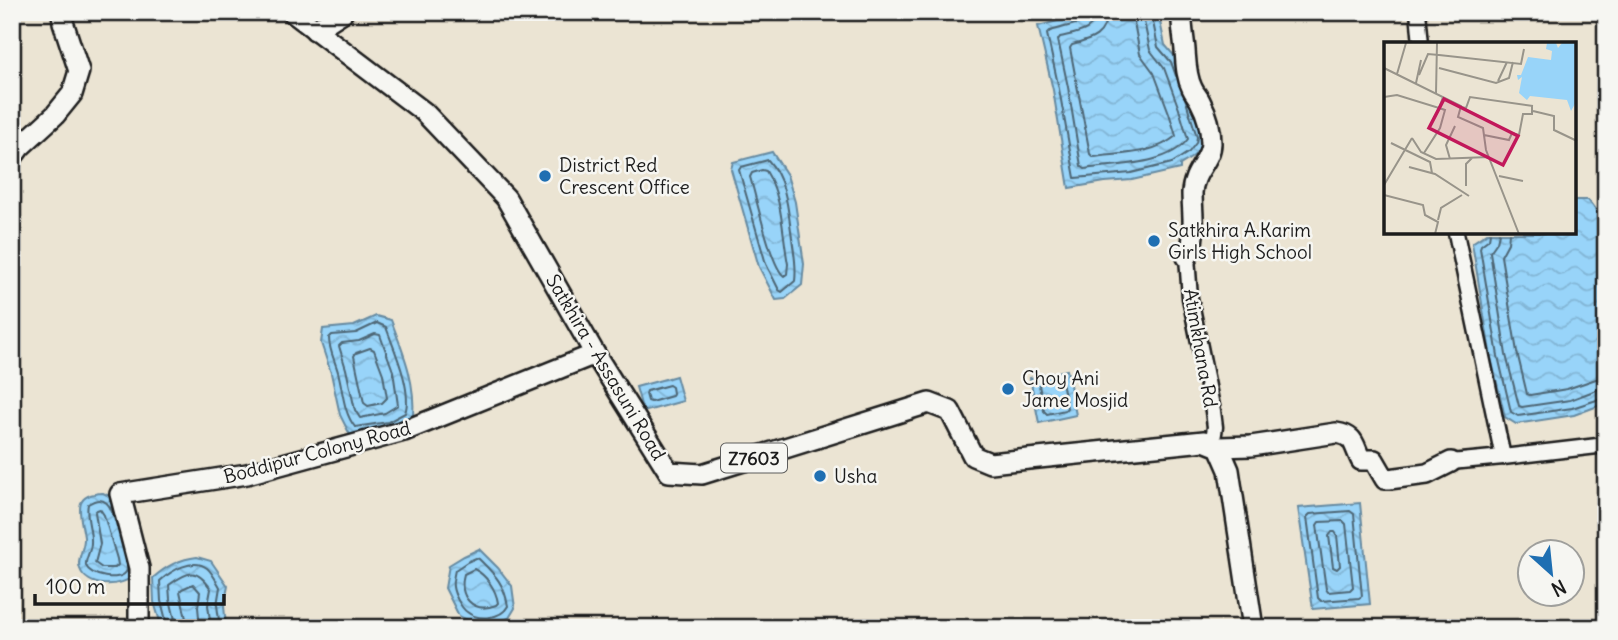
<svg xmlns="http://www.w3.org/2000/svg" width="1618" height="640" viewBox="0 0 1618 640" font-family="Delius,sans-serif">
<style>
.water{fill:url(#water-waves);stroke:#668aa1;stroke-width:2}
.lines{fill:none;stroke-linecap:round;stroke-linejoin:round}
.shore{stroke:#4e6674;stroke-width:2}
.minor-casing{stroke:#1c1c1c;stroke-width:19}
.major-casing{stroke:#1c1c1c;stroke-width:24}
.minor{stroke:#f6f6f2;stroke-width:14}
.major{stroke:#f6f6f2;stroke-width:19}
.poi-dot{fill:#1f6fb2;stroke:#f6f6f2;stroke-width:2.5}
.labels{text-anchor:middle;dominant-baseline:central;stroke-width:5;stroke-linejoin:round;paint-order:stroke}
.shield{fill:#f6f6f2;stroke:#5d5d5c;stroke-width:2}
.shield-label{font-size:18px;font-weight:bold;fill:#1c1c1c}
.poi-label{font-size:19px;fill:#1c1c1c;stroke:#f6f6f2;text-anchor:start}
.street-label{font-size:19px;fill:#1c1c1c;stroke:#f6f6f2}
.inset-road{fill:none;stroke:#98948a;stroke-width:2}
.view{fill:#c2185b;fill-opacity:0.15;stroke:#c2185b;stroke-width:3.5}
.inset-edge{fill:none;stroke:#1c1c1c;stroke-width:3.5}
</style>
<defs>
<pattern id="water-waves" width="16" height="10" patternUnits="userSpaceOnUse" patternTransform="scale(1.75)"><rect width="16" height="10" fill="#98d4f9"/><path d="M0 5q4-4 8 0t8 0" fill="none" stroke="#82b5d5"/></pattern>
</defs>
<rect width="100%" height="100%" fill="#ebe4d3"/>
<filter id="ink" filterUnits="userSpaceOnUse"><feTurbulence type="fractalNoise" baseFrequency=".0143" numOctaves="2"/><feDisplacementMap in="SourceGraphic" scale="14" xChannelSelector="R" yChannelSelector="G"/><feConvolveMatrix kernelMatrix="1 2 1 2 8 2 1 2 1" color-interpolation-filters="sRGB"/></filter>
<g filter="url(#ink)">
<g class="water">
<path d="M1093,12h65l7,33 12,14 27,77c-2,16 -11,21 -24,29v4l-48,11 -27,2 -36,6 -16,-98 -15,-64z"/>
<path d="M772,152l15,23 8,27 9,62 -2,21 -17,14 -9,1 -17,-33 -28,-98 2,-7z"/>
<path d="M1574,200h14l13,17 5,16v170l-32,12 -58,9 -11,-7 -14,-59 -19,-115 15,-10h87z"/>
<path d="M376,316l15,4c12,32 25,62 22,97l-23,11 -40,7 -10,-20 -9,-42 -10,-30 2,-14 31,-3z"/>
<path d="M1067,370l9,45 -37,8 -9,-45z"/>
<path d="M676,376l7,25 -40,11 -7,-25z"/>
<path d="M103,493l8,4 22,79c-13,12 -46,12 -53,-7 -4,-10 5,-21 4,-32 -3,-22 -14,-43 19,-44z"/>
<path d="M1360,503l10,101 -57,5 -15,-101z"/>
<path d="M479,549l19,19 14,18 3,22 -6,10 -20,7 -20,-4 -10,-5 -14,-28 4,-23 15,-9z"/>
<path d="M197,557l14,4 17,25 -4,20 2,20 -1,2h-63l-8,-26 -1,-24c13,-12 26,-19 44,-21z"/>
</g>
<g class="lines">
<g class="shore">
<path d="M1088,12l-1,6 -4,4 -33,9 -3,3 12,55 16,89 56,-5 41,-10 17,-11 7,-9 1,-6 -12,-39"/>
<path d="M1097,12c-2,20 -21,21 -37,25l-2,3 10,47 13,79 4,3c30,-5 83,-3 103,-30l-9,-30 -15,-41 -14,-18 -8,-38"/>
<path d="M1107,12c-1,24 -15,28 -35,33l-2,3 20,106 3,3c28,-4 60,-2 83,-21l-7,-23 -15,-40 -14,-19 -8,-42"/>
<path d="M1151,12l7,35 13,15 5,14"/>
<path d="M768,160c19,21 20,51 24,78 2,16 5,27 3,43l-13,11 -3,-2 -13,-26 -27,-94 2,-3z"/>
<path d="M762,170l4,1c17,27 16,62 22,93l-1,10 -3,2c-13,-9 -28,-80 -34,-99l2,-4z"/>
<path d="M1490,233l-1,6 -8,6 -1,3 18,108 13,56 7,4 54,-8 34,-11"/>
<path d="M1499,233l-2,9 -7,10 16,103 13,51 3,1 48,-7 29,-11 7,-1"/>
<path d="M1509,233l-1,10 -7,13 16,96 10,42 3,1 37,-6 29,-10 10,-1"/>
<path d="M377,323l9,4c8,22 27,64 19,86l-17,9 -33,5c-12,-15 -12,-37 -17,-55 -3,-11 -9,-22 -9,-34l3,-3 24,-2z"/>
<path d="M375,334l5,1 13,36 5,34 -13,8 -25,5 -5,-8 -9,-41 -7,-23 3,-3 17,-2z"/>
<path d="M370,348l4,2 9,24 4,24 -5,5 -14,3 -4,-3 -10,-47 2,-3z"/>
<path d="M1058,379l4,2 5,27 -2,2 -18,4 -3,-3 -5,-26 3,-2z"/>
<path d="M669,385l3,2 1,6 -1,3 -21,6 -3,-1 -2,-7 1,-3z"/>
<path d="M100,509l4,6 13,44 1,6 -3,3h-13l-7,-5 5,-19 -5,-32 2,-2z"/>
<path d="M1350,511l4,3 8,82 -3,2 -38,3 -3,-3 -11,-81 3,-3z"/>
<path d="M115,521c-4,-15 -10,-28 -27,-17 -3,13 4,26 3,39 0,8 -6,16 -5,22 3,12 34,17 40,7 1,-1 1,-4 1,-5"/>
<path d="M1343,521l3,3 7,63 -3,3 -22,2 -2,-3 -9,-64 2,-3z"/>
<path d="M1332,532h3l2,3 3,31 -3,3 -4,-2 -4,-31z"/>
<path d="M476,558l3,1c16,16 25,24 29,47 -7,13 -30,15 -41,6 -6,-4 -13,-18 -14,-25 -1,-5 1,-12 2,-17l12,-8z"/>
<path d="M474,569c12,6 22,20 24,34l-2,2c-23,9 -38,-8 -32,-31z"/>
<path d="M168,628l-7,-27 -1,-20c11,-10 33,-24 47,-13 5,4 10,14 13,19l-3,18 3,23"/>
<path d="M177,628l-7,-29 -1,-14c20,-15 28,-17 42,4l-3,16 3,23"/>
<path d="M188,628l-8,-37 2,-2 11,-5 7,8 -2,15 2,21"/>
</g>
<g class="minor-casing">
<g id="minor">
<path d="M1418,12l3,32"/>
<path d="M1456,233l47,224 103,-12"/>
<path d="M1187,257l3,41 23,113 2,16 -3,18"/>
<path d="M1451,462l52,-5"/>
</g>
</g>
<g class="major-casing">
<g id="major">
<path d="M292,12l132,100 82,86 89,156 74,118 33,2 227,-71 21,8 23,45 17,7 214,-22 15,6 10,23 24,158"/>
<path d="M1182,12c-1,13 2,25 3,38 1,13 1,26 7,38 2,5 6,9 8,13 7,13 11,28 11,42 0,17 -18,28 -19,50 0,18 5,51 -5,64"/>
<path d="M315,30l28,-18"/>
<path d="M12,158l8,-11 35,-32 17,-21 7,-23 -16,-49 -1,-10"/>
<path d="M1219,447l32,-1 85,-13c20,3 17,12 25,27h13l11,19h4l38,-5 24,-12"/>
<path d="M139,628v-60l-19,-74 127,-20 157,-43 191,-77"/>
</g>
</g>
<use href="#minor" class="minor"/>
<use href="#major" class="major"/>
</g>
</g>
<g class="poi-dot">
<circle cx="545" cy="176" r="7"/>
<circle cx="1154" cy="241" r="7"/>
<circle cx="1008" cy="389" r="7"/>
<circle cx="820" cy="476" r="7"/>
</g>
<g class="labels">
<rect class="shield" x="721" y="443.5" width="66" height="29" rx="5"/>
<g class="shield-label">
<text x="754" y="458">Z7603</text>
</g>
<g class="poi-label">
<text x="559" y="165">District Red<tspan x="559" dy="22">Crescent Office</tspan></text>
<text x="1168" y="230">Satkhira A.Karim<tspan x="1168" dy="22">Girls High School</tspan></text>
<text x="1022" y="378">Choy Ani<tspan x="1022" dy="22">Jame Mosjid</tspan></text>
<text x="834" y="476">Usha</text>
</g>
<g class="street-label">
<text transform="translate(1201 348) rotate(80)">Atimkhana Rd</text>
<text transform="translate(606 367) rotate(59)">Satkhira - Assasuni Road</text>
<text transform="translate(317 452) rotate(-15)">Boddipur Colony Road</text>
</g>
</g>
<g transform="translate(1384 42)">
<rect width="192" height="192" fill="#ebe4d3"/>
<path d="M163,1h9l2,5 4,-5h14v59l-5,9 -4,-11 -37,-4 -3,4 -8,-7 3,-16 -4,3 -1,-5h4l7,-18 23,3 1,-9 -6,-2z" fill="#98d4f9"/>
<path class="inset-road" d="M55,13l82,9 3,-15M0,26l77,38 -3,11 25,11 3,22 33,84M55,26l57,15 13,-5 4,-16M13,32l9,-31M35,33l9,-21 11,1M114,39l9,-19M32,41l5,-23M52,51l1,-50M0,55l13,-2 42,13 4,-11M77,65l5,1 4,-11 63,9M149,69l21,5v14l23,11M100,93l25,5 3,-7 7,2 4,-21h9v-8M28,96l9,14 15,7 53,-2M7,101l39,19 2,11M40,111l16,-25 5,-18 -6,-2M66,117l-4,-14 9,-19M25,125l26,7 34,22M115,134l24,5M0,143l28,-47M82,144v-22l6,-6M0,153l39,10 2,10 13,7 -3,12M54,178l3,-12 21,-13"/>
<path class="view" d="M60,57l74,37 -15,29 -74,-37z"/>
<rect width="192" height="192" class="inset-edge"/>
</g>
<rect width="1618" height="640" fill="none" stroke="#f6f6f2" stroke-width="42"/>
<rect x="21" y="21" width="1576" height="598" fill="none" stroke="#1c1c1c" stroke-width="2.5" filter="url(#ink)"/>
<g transform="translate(1551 573) rotate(153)"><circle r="33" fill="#f6f6f2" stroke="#9f9f9c" stroke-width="2"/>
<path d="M0-5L12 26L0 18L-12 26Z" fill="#1f6fb2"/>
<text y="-10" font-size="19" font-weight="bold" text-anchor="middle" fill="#1c1c1c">N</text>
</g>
<path d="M35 594v10h189v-10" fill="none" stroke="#1c1c1c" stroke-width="3.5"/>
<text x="46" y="594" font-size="21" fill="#1c1c1c" stroke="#f6f6f2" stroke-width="5" paint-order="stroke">100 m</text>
</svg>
